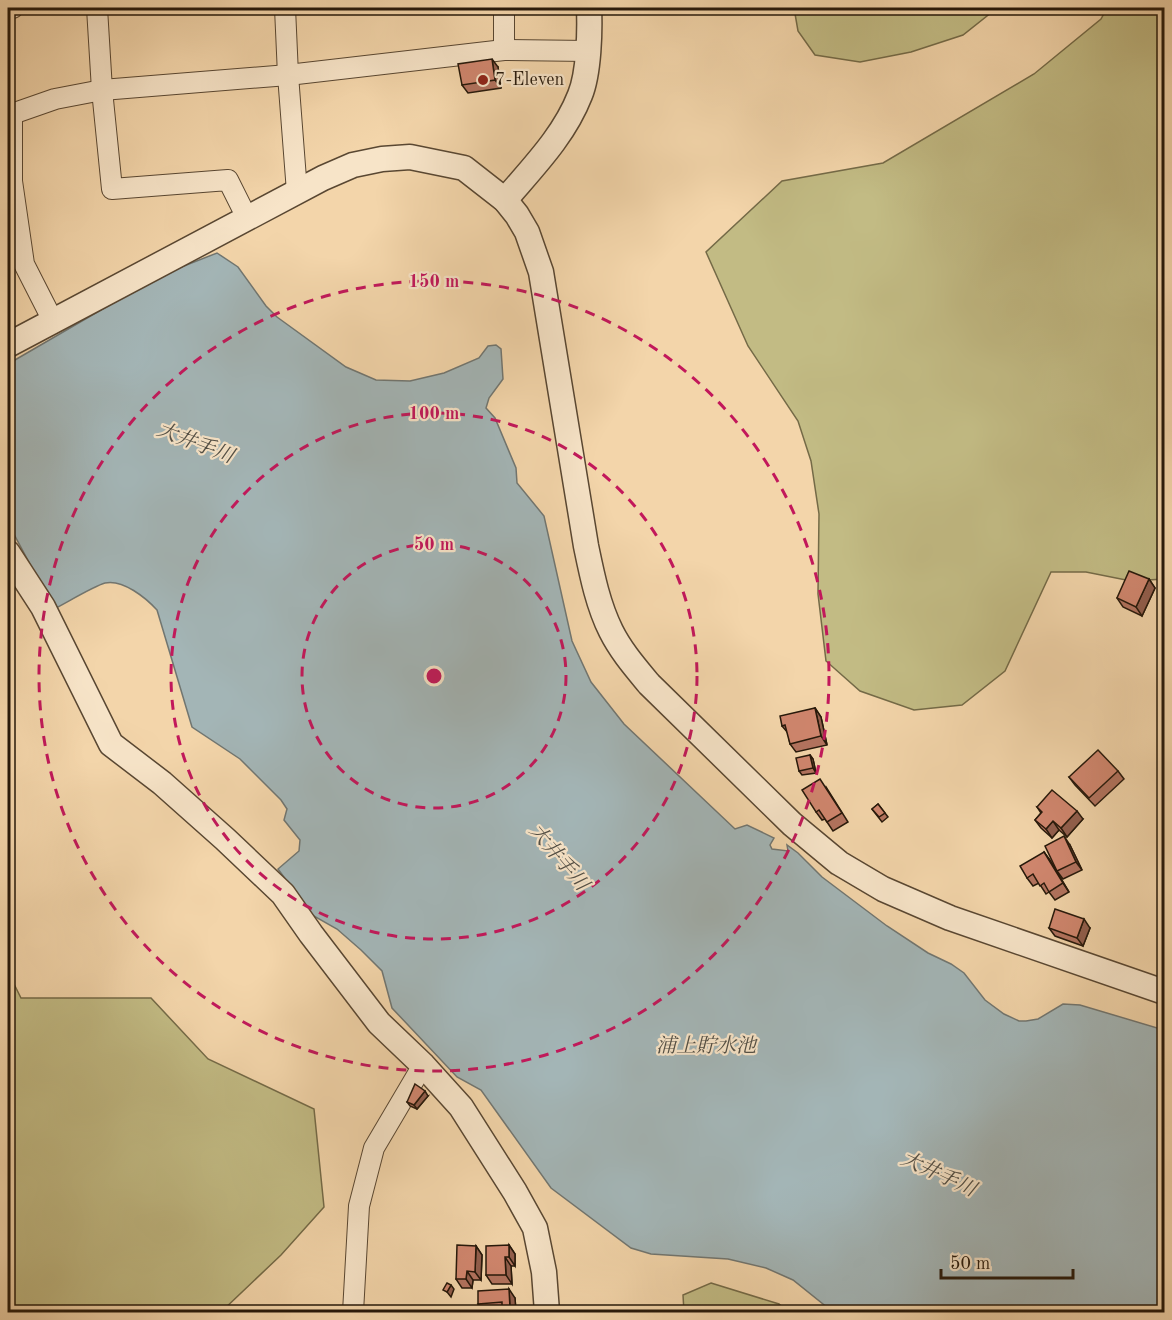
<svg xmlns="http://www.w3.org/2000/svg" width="1172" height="1320" viewBox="0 0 1172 1320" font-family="'Old Standard TT','Noto Serif JP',serif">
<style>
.green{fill:#c2bb84;stroke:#746a47;stroke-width:1.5}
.water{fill:#a3b5b6;stroke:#717671;stroke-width:1.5}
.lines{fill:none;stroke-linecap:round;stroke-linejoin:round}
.minor-casing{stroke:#594732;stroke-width:22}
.tertiary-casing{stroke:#594732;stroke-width:27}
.minor{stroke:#f7e4c8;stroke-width:20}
.tertiary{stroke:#f7e4c8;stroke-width:24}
.wall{fill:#b3735f;stroke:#26180a;stroke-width:1.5}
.shaded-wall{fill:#925e4d;stroke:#26180a;stroke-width:1.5}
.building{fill:#d0866e;stroke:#26180a;stroke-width:1.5}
.ring{fill:none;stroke:#c2185b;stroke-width:3;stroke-dasharray:10 8}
.poi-dot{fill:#8f2418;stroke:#f7e4c8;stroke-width:2}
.labels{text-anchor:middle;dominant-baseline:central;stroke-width:4.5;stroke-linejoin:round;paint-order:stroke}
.poi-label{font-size:18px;fill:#26180a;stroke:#f7e4c8;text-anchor:start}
.water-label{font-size:20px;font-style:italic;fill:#524f46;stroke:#f7e4c8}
.centre{fill:#c2185b;stroke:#f7e4c8;stroke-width:3}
.ring-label{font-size:18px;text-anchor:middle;font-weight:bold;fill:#c2185b;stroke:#f7e4c8;stroke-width:4.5;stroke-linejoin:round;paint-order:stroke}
</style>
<rect width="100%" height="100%" fill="#f3d5aa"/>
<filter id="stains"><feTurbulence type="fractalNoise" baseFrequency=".00333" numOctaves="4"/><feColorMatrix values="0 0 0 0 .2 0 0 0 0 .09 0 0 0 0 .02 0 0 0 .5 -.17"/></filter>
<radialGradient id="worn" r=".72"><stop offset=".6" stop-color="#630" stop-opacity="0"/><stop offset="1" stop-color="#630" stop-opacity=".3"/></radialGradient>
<g class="green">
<path d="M794,8h203l-34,27 -52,17 -51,10 -45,-7 -17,-24z"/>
<path d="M1107,8h57v571l-33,2 -45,-9h-35l-46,99 -43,34 -48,5 -54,-19 -34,-30 -8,-67 1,-80 -8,-53 -13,-40 -50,-75 -42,-94 76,-71 101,-18 151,-89 67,-55z"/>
<path d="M8,972l13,26h130l57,61 106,50 10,98 -43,48 -60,57h-213z"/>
<path d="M711,1283l68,21 9,8h-104l-1,-17z"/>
</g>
<path class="water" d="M217,253l21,14 28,39 11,11 69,50 30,13 34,1 34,-8 35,-15 9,-12 8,-1 5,4 2,30 -14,19 -3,10 9,10 21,50 1,15 27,33 28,125 19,41 33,42 111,105 12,-4 27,13 -4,7 2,4 16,2 -1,-6 11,8 24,24 65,49 41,27 23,11 13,9 21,27 19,14 15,7h7l12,-2 25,-15 17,1 84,25v282h-331l-40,-32 -27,-12 -38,-9 -77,-5 -20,-6 -80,-60 -70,-98 -24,-13 -65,-69 -10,-37 -21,-21 -24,-21 -25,-14 -34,-46 21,-18 1,-11 -16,-20 3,-11 -6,-9 -41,-41 -48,-32 -35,-117c-11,-12 -34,-31 -52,-27 -11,3 -39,20 -51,26l-46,-86v-159l153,-89z"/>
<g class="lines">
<g class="minor-casing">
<g id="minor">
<path d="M97,8l5,82 10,99 116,-9 19,38"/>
<path d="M285,8l3,67 9,117"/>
<path d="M8,9l5,-1"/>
<path d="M504,50v-42"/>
<path d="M53,321l-29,-57 -12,-83v-67l43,-15 47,-9 186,-15 216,-25 84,1"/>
<path d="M353,1312l6,-106 15,-58 49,-83"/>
</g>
</g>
<g class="tertiary-casing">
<g id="tertiary">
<path d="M505,200c28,-33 59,-64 75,-105 9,-22 10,-64 9,-87"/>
<path d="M8,345l315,-167 30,-13 29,-6 28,-2 54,11 41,32 12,15 10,17 14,40 45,274c6,29 12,59 25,85 10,20 24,36 38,53l143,140 47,39 44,26 67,29 214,74"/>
<path d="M8,553l35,54 68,137 51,39 63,56 58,55 28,40 68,89 44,42 38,42 54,85 20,36 9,44 3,40"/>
</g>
</g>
<use href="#minor" class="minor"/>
<use href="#tertiary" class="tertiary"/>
</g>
<g class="wall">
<path d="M498,67l3,21 -33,5 -6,-8z"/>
<path d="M1149,579l6,9 -13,28 -19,-9 -6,-9z"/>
<path d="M815,708l6,9 6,28 -31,7 -6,-8 -2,-11 -6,-7z"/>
<path d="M810,755l3,4 3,14 -14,2 -3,-4z"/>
<path d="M1118,771l6,8 -29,27 -20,-21 -6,-8z"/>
<path d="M826,787l22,35 -15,9 -8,-12 -3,1 -6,-8z"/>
<path d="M878,804l10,13 -6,5 -10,-13z"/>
<path d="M1037,807l46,12 -16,18 -8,-7 -7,8 -11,-10 -6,-8 6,-7z"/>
<path d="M1070,845l12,25 -19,9 -6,-8z"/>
<path d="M1044,852l25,40 -14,8 -6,-8 -3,2 -7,-11 -6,3 -6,-8z"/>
<path d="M1049,928h41l-7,18 -28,-10z"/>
<path d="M428,1096l-11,13 -7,-3 -3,-4z"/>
<path d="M509,1245l6,9v12h-4l1,18h-20l-6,-9z"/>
<path d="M476,1246l6,9 -1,25h-8l-1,8h-10l-6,-9z"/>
<path d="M515,1298l1,14h-11l-1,-1 -20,1 -6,-8z"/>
</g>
<g class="shaded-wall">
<path d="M492,59l6,8 3,21 -6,-8z"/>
<path d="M1149,579l6,9 -13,28 -6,-9z"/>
<path d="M815,708l6,9 6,28 -6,-9z"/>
<path d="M810,755l3,4 3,14 -3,-5z"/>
<path d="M1077,811l6,8 -16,18 -6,-9z"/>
<path d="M1053,821l6,9 -7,8 -6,-9z"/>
<path d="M1064,836l6,9 12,25 -6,-8z"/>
<path d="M1044,852l6,8 19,32 -6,-9z"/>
<path d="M1084,919l6,9 -7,18 -6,-8z"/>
<path d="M425,1091l3,5 -11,13 -3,-4z"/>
<path d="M509,1245l6,9v12l-6,-9z"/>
<path d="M476,1246l6,9 -1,25 -6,-8z"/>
<path d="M505,1257l6,9 1,18 -6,-9z"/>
<path d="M467,1271l6,9 -1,8 -6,-9z"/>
<path d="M451,1285l3,4 -3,8 -4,-5z"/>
<path d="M509,1289l6,9 1,14h-3l-3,-4z"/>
</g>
<g class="building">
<path d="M492,59l3,21 -33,5 -4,-21z"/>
<path d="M1129,571l20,8 -13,28 -19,-9z"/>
<path d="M815,708l6,28 -31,8 -5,-19 -3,1 -2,-10z"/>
<path d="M1098,750l20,21 -29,27 -20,-21z"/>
<path d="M810,755l3,13 -14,3 -3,-13z"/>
<path d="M820,779l22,34 -15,9 -8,-12 -3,2 -14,-22z"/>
<path d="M1052,790l25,21 -16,17 -8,-7 -7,8 -11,-9 7,-8 -5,-5z"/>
<path d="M878,804l7,9 -6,4 -7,-8z"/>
<path d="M1064,836l12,26 -19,9 -12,-25z"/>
<path d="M1044,852l19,31 -14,9 -5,-9 -4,3 -7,-12 -6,4 -7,-12z"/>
<path d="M1055,909l29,10 -7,19 -28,-10z"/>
<path d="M415,1084l10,7 -11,14 -7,-3z"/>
<path d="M457,1245l19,1 -1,26 -8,-1 -1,8h-10z"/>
<path d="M509,1245v12h-4l1,18h-20v-29z"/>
<path d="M447,1283l4,2 -4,7 -4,-2z"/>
<path d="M509,1289l1,19h-8v-6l-24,2v-13z"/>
</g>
<g class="ring">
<circle cx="434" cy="676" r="132"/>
<circle cx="434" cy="676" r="263"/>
<circle cx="434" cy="676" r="395"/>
</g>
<circle class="poi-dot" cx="483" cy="80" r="6"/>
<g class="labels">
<g class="poi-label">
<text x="495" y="80">7-Eleven</text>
</g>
<g class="water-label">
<text transform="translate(195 444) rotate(21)">大井手川</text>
<text transform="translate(558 858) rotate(50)">大井手川</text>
<text x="706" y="1047">浦上貯水池</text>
<text transform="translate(938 1175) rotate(25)">大井手川</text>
</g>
</g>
<circle cx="434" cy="676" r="9" class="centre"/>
<g class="ring-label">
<text x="434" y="287">150 m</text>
<text x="434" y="419">100 m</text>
<text x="434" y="550">50 m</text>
</g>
<rect width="1172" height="1320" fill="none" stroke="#f3d5aa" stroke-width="30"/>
<rect x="9" y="9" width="1154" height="1302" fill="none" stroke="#26180a" stroke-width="3"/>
<rect x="15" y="15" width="1142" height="1290" fill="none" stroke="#26180a" stroke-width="1.5"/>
<path d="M941 1269v9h132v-9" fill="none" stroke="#26180a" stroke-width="3"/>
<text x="950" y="1269" font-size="18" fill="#26180a" stroke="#f7e4c8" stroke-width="4.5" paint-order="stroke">50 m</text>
<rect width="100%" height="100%" filter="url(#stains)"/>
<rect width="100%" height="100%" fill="url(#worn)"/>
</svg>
